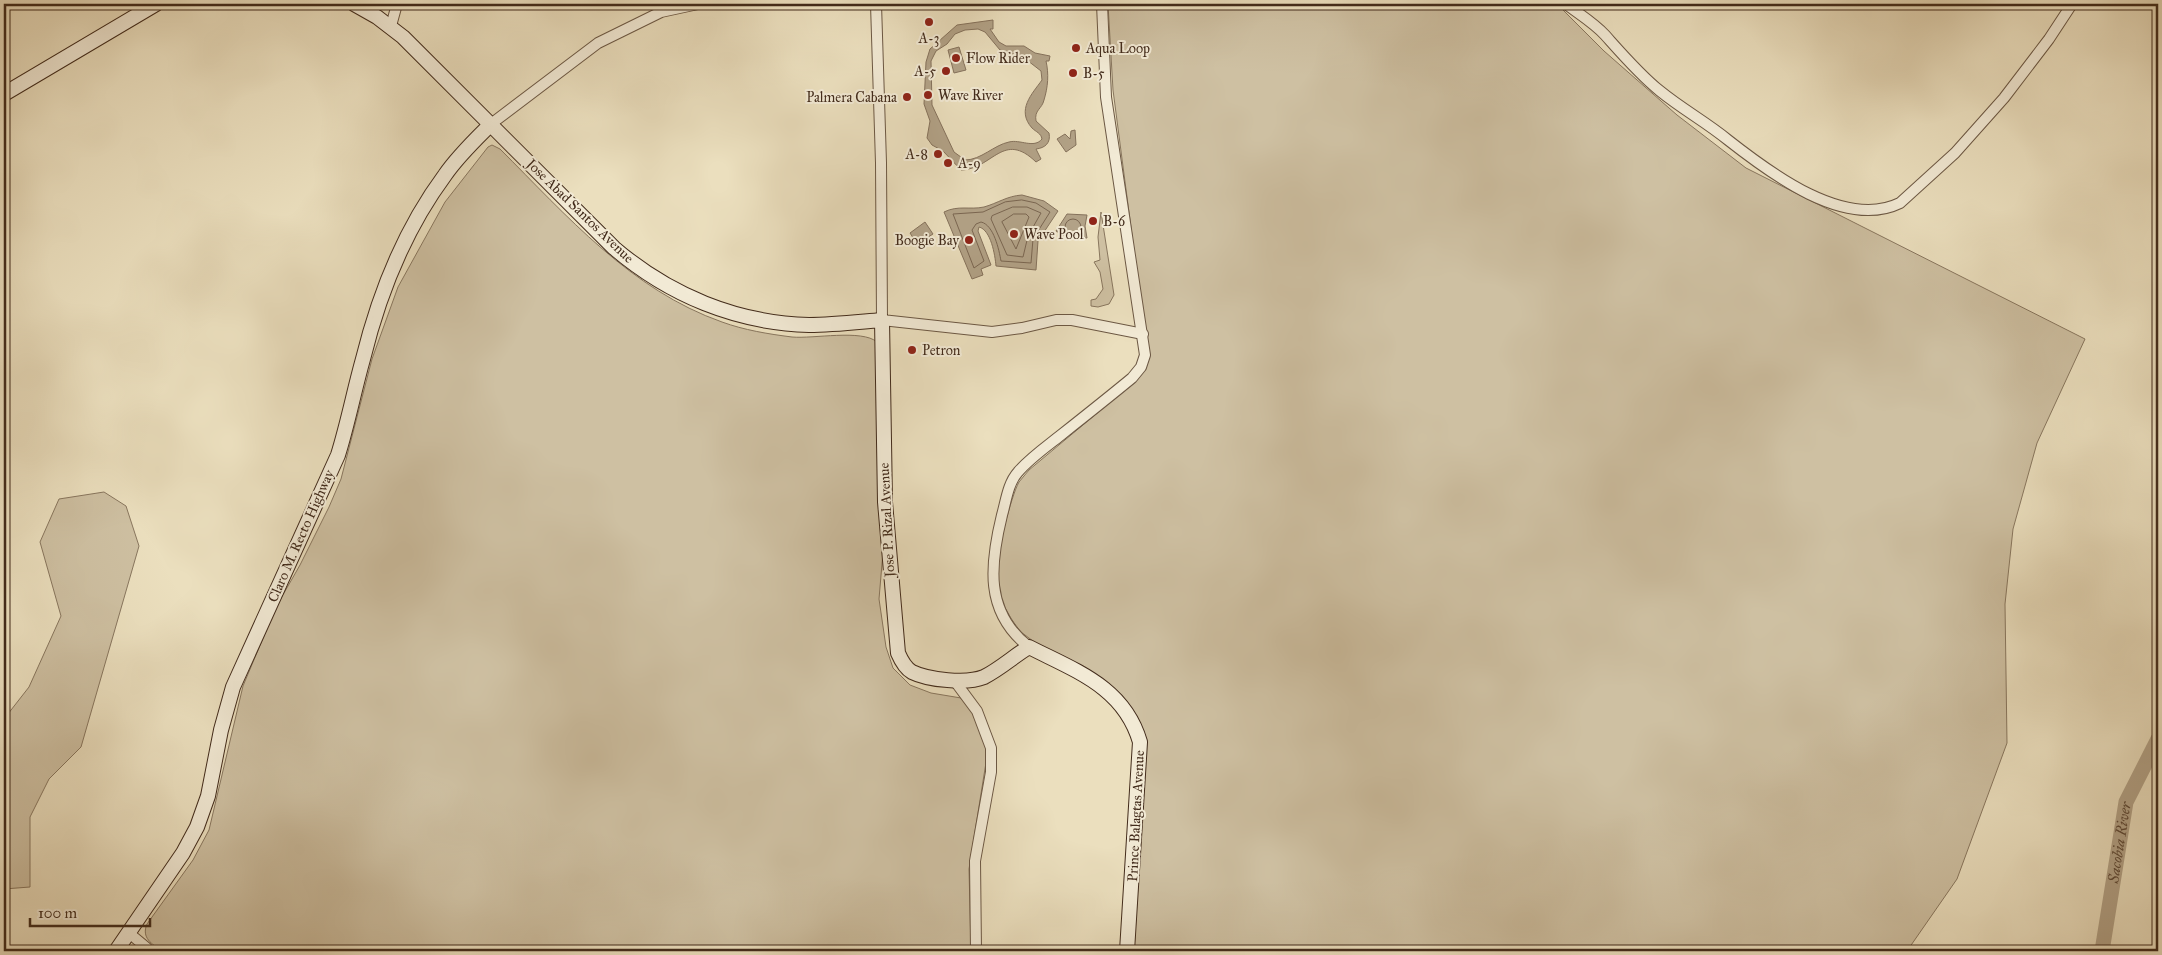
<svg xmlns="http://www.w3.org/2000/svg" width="2162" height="955" viewBox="0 0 2162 955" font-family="'IM FELL Great Primer',serif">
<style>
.green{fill:#cec0a2;stroke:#88765e}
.water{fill:#b2a287;stroke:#85725c;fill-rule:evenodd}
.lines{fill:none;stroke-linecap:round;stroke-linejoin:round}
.shore{stroke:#7a6651;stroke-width:1}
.river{stroke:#b2a287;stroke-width:15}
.minor-casing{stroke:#6c5844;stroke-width:12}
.secondary-casing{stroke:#422b1b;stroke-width:16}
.minor{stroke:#f2ead5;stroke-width:10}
.secondary{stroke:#f2ead5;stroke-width:14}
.poi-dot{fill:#8f2418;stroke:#f2ead5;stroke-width:2}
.labels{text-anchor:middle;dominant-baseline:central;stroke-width:4;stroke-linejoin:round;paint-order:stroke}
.poi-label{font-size:14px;fill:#422b1b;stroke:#f2ead5;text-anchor:start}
.street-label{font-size:14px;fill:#422b1b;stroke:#f2ead5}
.water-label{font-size:15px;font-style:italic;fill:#5e4936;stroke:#f2ead5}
</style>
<rect width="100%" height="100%" fill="#ebdfbe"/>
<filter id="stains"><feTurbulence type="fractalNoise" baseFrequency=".004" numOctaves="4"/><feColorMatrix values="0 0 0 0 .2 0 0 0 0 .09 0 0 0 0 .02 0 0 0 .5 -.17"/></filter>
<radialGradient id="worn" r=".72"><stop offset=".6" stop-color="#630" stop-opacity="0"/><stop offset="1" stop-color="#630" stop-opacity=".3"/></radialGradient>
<g class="green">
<path d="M1108,4h449l47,47 73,64 69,53 339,171 -48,104 -24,86 -8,75 2,139 -50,136 -50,72h-773l12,-198 -8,-33 -117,-88c-13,-16 -25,-37 -25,-60 0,-16 15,-76 23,-90 3,-4 7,-8 10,-12l103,-86 14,-42 -33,-252z"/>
<path d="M492,145l8,4c67,67 131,141 222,173 22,8 46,12 70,15 21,2 70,-8 85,5l7,198 -5,59 7,48 7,21 17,17 21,8 30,5 12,14 15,38 -19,119 2,82h-809c-10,-7 -21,-13 -15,-27l46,-64 16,-30 34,-144 33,-79 24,-42 29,-58 12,-28 31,-120 26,-72 47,-85 43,-55z"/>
<path d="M1101,212l13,83 -5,9 -11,3 -7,-1v-6l5,-1 7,-10 -3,-17 -6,-10 6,-2 -2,-23z"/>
<path d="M104,492l22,14 13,40 -58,201 -32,32 -19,38v70l-26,2v-170l25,-32 32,-71 -21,-74 19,-43z"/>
</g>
<g class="water">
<path d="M993,20v9h-3l9,13 7,4h18l11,7 15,3 -1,5h-3c3,13 2,26 -2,39 -2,9 -10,10 -8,21l13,12c2,10 -4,15 -13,16l5,10 -5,3c-33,-32 -43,7 -75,8l-18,-19 -11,-6 -5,-7 3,-17 -6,-17 2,-42 4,-13 27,-24zM978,29l7,3 15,18 23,7 18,14 1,9c-10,14 -26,30 -10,48 4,4 9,5 10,11 -8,10 -22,0 -33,3 -15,3 -28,18 -44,18l-11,-8 -22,-47 -1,-44 5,-10 11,-7 8,-10 10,-4z"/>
<path d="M959,47l7,23 -12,3 -6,-23z"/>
<path d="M1075,130l1,15 -10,7 -9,-13 8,-5 5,5 1,-8z"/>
<path d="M1022,195l22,6 14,10 -20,30 -2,29 -40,-4c-1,-11 -5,-36 -17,-39l-1,4 13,34 -10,4 2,6 -11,4 -28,-67c14,-7 26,-2 40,-5 14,-4 23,-11 38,-12z"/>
<path d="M1067,214l20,1 -2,11 2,12h-19l-12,-7z"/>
<path d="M925,222l8,12 -16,10 -7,-11z"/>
</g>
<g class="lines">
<g class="shore">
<path d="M1022,200l14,3 14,9 -17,27 -2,24 -30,-2c-2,-11 -7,-36 -20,-39l-5,2 -4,6 12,31 -10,7 -21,-54 30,-2 22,-10z"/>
<path d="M1013,207h14l14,6 -13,23 -5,21 -16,-2 -16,-36 1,-3z"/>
<path d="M1014,214h12l3,3 -13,32 -14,-27z"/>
<circle cx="1073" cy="227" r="8"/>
</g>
<path class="river" id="s1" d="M2102,951l24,-149 32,-63"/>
<g class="minor-casing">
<g id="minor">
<path d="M876,4l5,159 1,157 110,12 30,-4 34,-8h16l71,14"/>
<path d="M1566,4c13,10 28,19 39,31 17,19 35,40 55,56 22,18 46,31 68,49 42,33 117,90 172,63l55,-50 49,-55 45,-59 23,-35"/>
<path d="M391,26l6,-22"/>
<path d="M491,124l107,-81 63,-31 37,-8"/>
<path d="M1029,647c-45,-35 -39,-83 -27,-132 4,-14 6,-32 16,-43 12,-14 28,-25 43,-37 24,-19 48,-38 71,-57l9,-11 4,-12 -39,-258 -4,-93"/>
<path d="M954,680l23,31 14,37v24l-16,89 1,90"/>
<path d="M129,933l18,15"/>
</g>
</g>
<g class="secondary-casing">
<g id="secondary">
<path d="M354,4l23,13 26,20 211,211c55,47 122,75 195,77 24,0 49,-3 73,-5l3,182 13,151c3,7 7,15 14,19 16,8 55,12 72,5 16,-8 30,-21 45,-30 47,24 95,40 111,95l-13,209"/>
<path d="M4,94l152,-90"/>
<path d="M116,951l67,-98 14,-26 11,-31 13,-66 12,-43 105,-232c10,-32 16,-64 25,-96 16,-65 42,-130 82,-184 13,-19 30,-35 46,-51"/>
</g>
</g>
<use href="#minor" class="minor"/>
<use href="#secondary" class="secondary"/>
</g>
<g class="poi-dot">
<circle cx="929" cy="22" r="5"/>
<circle cx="1076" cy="48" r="5"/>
<circle cx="956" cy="58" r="5"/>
<circle cx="946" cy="71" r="5"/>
<circle cx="1073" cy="73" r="5"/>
<circle cx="928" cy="95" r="5"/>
<circle cx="907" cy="97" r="5"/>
<circle cx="938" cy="154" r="5"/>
<circle cx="948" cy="163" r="5"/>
<circle cx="1093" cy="221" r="5"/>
<circle cx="1014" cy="234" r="5"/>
<circle cx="969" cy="240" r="5"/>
<circle cx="912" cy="350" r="5"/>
</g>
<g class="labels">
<g class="poi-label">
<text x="929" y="38" text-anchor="middle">A-3</text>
<text x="1086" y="48">Aqua Loop</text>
<text x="966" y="58">Flow Rider</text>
<text x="936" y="71" text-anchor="end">A-5</text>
<text x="1083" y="73">B-5</text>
<text x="938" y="95">Wave River</text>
<text x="897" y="97" text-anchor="end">Palmera Cabana</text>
<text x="928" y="154" text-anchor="end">A-8</text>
<text x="958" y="163">A-9</text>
<text x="1103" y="221">B-6</text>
<text x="1024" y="234">Wave Pool</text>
<text x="959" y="240" text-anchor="end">Boogie Bay</text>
<text x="922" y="350">Petron</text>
</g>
<g class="street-label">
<text transform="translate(580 211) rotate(44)">Jose Abad Santos Avenue</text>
<text transform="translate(887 520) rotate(-93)">Jose P. Rizal Avenue</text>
<text transform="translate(301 536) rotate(-66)">Claro M. Recto Highway</text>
<text transform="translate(1136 816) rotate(-87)">Prince Balagtas Avenue</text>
</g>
<g class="water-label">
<text stroke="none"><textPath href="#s1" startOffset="110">Sacobia River</textPath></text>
</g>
</g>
<rect width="2162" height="955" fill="none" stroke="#ebdfbe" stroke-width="20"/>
<rect x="5" y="5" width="2152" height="945" fill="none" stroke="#422b1b" stroke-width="2.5"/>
<rect x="10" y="10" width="2142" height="935" fill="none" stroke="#422b1b"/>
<path d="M30 918v8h120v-8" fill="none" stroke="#422b1b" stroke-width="2.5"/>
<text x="38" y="918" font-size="15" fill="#422b1b" stroke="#f2ead5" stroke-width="4" paint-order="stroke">100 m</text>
<rect width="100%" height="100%" filter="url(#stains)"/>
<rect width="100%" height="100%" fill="url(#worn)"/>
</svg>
